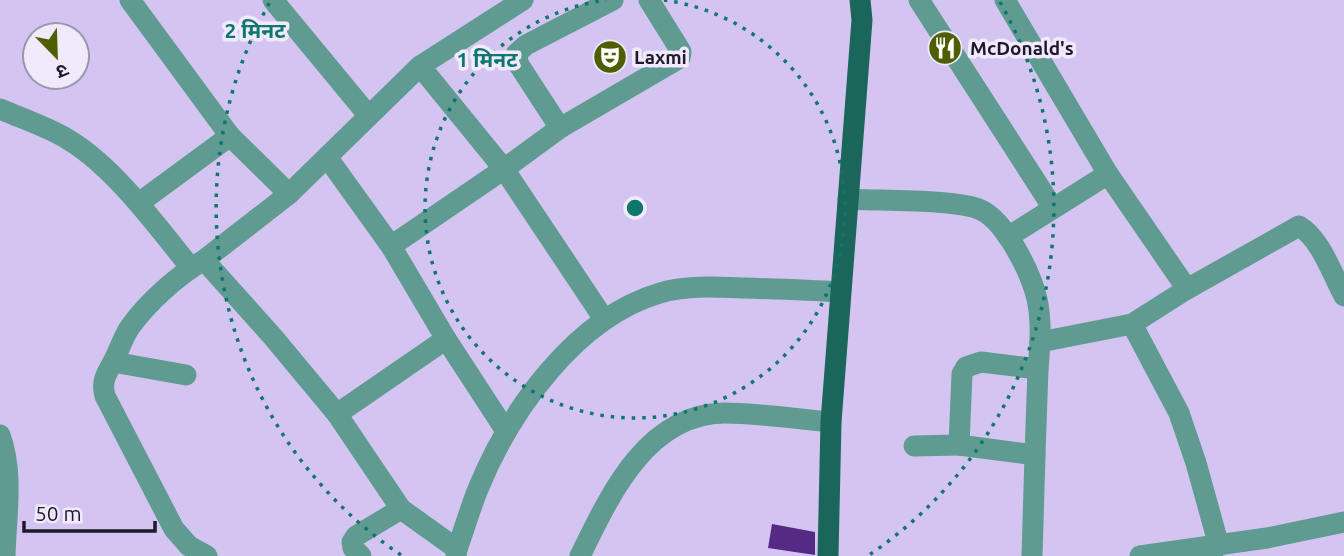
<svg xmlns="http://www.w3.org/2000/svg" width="1344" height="556" viewBox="0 0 1344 556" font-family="Ubuntu,'Noto Sans Devanagari',sans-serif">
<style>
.building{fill:#542a84}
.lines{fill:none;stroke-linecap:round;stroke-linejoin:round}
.minor{stroke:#5f9b90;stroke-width:21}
.major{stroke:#1b665b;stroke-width:21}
.ring{fill:none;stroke:#0f766e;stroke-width:3.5;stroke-dasharray:3.5 7}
.labels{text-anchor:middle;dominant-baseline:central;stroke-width:7;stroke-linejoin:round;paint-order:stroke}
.poi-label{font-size:19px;font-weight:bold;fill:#1f1929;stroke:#f1eafd;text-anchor:start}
.centre{fill:#0f766e;stroke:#f1eafd;stroke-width:3.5}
.ring-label{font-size:21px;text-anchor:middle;font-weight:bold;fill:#0f766e;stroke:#f1eafd;stroke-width:7;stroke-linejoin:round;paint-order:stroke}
</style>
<rect width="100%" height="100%" fill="#d4c4f1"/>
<path class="building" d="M772,524l43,8v23l-47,-7z"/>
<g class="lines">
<g class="minor">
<path d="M130,0l100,136 59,58"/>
<path d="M273,0l95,115"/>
<path d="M919,0l134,208"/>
<path d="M1005,0l103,174 79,115"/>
<path d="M420,66l103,-66"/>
<path d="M0,109c23,10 48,18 69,31 46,28 88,86 122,128"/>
<path d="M560,128l120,-70 1,-6 -4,-7 -28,-45"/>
<path d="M327,157l64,89"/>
<path d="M848,199c30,2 110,0 133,11 25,12 50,63 56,89 5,23 3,47 1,70l-57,-7 -15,5 -4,7 -3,71 76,10 -3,101"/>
<path d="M139,203l91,-67"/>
<path d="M1008,237l100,-63"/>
<path d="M204,260l69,77 64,77"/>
<path d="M1132,324l47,89 17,50 23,83"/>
<path d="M446,339l-109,75 64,95 56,40 -1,7"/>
<path d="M1040,342l92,-18 55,-35 112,-63c22,13 33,48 45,70"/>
<path d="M113,362c-7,12 -12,20 -8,34l69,133 15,17 18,10"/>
<path d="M186,375l-73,-13c6,-11 10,-25 17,-35 18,-25 47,-51 74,-67l85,-66 131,-128 84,103 56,-41 -41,-63 -3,-11 10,-9 87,-45"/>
<path d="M506,431l-60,-92 -55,-93 113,-77 100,150"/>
<path d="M0,435c14,39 6,80 5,121"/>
<path d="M914,446l45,-1"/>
<path d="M1035,455l3,-86"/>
<path d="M457,549c7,-19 13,-40 21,-60 32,-78 97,-171 182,-196 26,-8 57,-6 84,-5 32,1 64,2 95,4"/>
<path d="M361,556l-8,-8 -1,-6 4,-6 45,-27"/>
<path d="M580,556c29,-59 66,-142 144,-143 35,0 72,6 107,9"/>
<path d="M1140,556l127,-18 77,-16"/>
</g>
<path class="major" d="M828,556l3,-134 31,-402 -2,-20"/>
</g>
<g class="ring">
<path d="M664 0A210 210 0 1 1 606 0"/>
<path d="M401 555A419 419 0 0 1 270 2M1000 2A419 419 0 0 1 869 555"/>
</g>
<defs>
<g id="restaurant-disc" transform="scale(1.75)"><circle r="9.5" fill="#4e5f02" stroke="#f1eafd"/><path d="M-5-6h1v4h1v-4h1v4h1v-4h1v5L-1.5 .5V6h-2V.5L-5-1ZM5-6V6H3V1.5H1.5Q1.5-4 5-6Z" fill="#fff"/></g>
<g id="theatre-disc" transform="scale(1.75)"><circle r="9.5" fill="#4e5f02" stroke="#f1eafd"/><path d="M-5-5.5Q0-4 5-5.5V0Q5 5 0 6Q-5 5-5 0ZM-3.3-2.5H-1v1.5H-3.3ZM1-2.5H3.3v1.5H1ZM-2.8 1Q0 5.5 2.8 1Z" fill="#fff"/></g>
</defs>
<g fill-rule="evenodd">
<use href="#restaurant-disc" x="945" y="48"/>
<use href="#theatre-disc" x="610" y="57"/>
</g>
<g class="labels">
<g class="poi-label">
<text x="970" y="48">McDonald's</text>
<text x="634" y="57">Laxmi</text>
</g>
</g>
<circle cx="635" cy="208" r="10" class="centre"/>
<g class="ring-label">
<text x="255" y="38">2 मिनट</text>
<text x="487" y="67">1 मिनट</text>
</g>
<g transform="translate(56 56) rotate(157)"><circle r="33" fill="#f1eafd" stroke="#9d96a8" stroke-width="2"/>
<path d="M0-5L12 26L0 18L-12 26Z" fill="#4e5f02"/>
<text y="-10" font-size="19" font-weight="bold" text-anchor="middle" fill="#1f1929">उ</text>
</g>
<path d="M24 521v10h131v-10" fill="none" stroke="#1f1929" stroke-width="3.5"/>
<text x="35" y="521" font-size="21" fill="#1f1929" stroke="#f1eafd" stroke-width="5" paint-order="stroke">50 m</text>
</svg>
